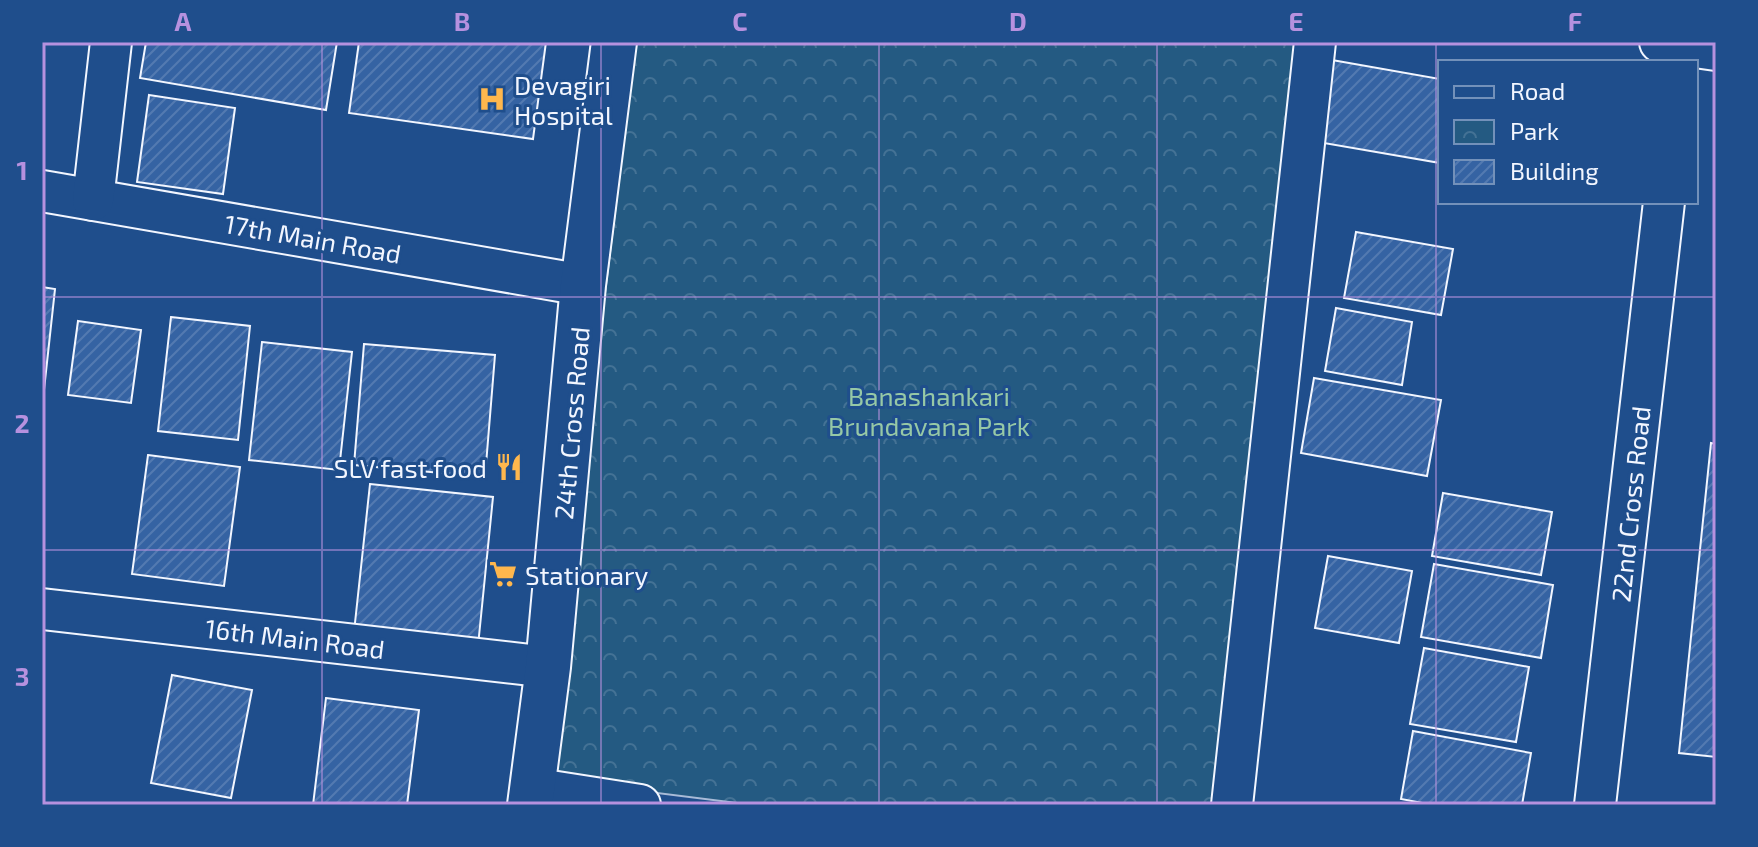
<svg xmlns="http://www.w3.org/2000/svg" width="1758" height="847" viewBox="0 0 1758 847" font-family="'Exo 2',sans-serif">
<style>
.park{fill:url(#park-crowns);stroke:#a8bbd7;stroke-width:2}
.building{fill:url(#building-hatch);stroke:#f2f6ff;stroke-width:2}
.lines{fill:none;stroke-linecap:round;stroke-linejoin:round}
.street-casing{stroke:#f2f6ff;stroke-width:44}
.secondary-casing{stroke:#f2f6ff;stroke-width:48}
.street{stroke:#1f4e8c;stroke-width:40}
.secondary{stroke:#1f4e8c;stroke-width:44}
.grid{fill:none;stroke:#b691df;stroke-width:2;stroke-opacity:0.55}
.labels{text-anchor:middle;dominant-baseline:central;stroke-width:6;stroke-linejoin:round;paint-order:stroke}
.poi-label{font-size:26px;fill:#f2f6ff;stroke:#1f4e8c;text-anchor:start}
.street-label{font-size:26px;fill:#f2f6ff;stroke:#1f4e8c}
.park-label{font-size:26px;fill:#97c8a6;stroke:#1f4e8c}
.neatline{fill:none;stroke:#b691df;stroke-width:3}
.grid-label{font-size:26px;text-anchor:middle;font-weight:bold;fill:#b691df}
</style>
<defs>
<pattern id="park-crowns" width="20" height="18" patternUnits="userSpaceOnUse" patternTransform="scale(2)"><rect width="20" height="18" fill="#245a82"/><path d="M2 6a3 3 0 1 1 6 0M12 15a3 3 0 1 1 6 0" fill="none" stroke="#447295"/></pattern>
<pattern id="building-hatch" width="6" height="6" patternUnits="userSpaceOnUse" patternTransform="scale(2)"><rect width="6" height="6" fill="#3563a3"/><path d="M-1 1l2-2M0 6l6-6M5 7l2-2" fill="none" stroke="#537ab1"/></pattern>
</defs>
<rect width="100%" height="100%" fill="#1f4e8c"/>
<path class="park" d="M636,42h676l-94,763h-465l-208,-26z"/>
<g class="building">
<path d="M146,42h191l-11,68 -186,-32z"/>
<path d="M359,42h187l-13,97 -184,-26z"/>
<path d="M1332,60l108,19v84l-122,-21z"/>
<path d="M149,95l86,13 -12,86 -86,-12z"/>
<path d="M1356,232l97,17 -12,66 -97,-17z"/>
<path d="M42,287l13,2 -12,110 -1,-1z"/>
<path d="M1336,308l76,14 -10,63 -77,-14z"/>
<path d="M171,317l79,9 -12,114 -80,-9z"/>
<path d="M78,321l63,9 -10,73 -63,-8z"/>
<path d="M262,342l90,10 -13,118 -90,-10z"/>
<path d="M364,344l131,11 -10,122 -131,-12z"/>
<path d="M1314,378l127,22 -14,76 -126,-23z"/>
<path d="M1711,443l5,1v313l-37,-4z"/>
<path d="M148,455l92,12 -16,119 -92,-12z"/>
<path d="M370,484l123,13 -15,149 -124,-14z"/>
<path d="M1443,493l109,19 -11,63 -109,-19z"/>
<path d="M1328,556l84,15 -13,72 -84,-15z"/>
<path d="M1434,564l119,21 -12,73 -120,-21z"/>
<path d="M1424,648l105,19 -13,75 -106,-18z"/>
<path d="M172,675l80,15 -21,108 -80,-15z"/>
<path d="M326,698l93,12 -12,95h-94z"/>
<path d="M1413,731l118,22 -9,52h-89l-32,-6z"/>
</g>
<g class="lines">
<g class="street-casing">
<g id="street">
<path d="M1660,42l56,8"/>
<path d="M42,191l541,94"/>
<path d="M93,200l18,-158"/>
<path d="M42,609l506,58"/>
<path d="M531,788l109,17"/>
<path d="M1232,805l83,-763"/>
<path d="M1595,805l69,-603"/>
</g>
</g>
<g class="secondary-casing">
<path id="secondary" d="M530,805l18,-138 35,-382 31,-243"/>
</g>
<use href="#street" class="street"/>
<use href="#secondary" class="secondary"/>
</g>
<path class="grid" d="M322,42v763M601,42v763M879,42v763M1157,42v763M1436,42v763M42,297h1674M42,550h1674"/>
<defs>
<g id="hospital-bare" transform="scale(2.16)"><path d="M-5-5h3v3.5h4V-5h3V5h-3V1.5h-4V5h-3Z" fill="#ffb74d" stroke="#1f4e8c" stroke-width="2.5" paint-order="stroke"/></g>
<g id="restaurant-bare" transform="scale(2.16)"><path d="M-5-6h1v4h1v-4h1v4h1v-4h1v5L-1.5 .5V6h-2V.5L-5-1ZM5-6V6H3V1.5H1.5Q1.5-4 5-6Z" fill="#ffb74d" stroke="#1f4e8c" stroke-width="2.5" paint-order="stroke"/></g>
<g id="supermarket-bare" transform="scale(2.16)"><path d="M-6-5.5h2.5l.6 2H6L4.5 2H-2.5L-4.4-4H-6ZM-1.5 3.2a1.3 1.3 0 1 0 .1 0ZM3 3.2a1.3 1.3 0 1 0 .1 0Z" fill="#ffb74d" stroke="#1f4e8c" stroke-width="2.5" paint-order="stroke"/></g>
</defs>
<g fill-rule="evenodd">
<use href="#hospital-bare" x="492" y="99"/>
<use href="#restaurant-bare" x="509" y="467"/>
<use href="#supermarket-bare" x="503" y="574"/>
</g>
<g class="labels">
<g class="poi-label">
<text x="514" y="84">Devagiri<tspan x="514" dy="30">Hospital</tspan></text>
<text x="487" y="467" text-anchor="end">SLV fast food</text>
<text x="525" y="574">Stationary</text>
</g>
<g class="street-label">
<text transform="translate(313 238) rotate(10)">17th Main Road</text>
<text transform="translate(571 423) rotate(-85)">24th Cross Road</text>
<text transform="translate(1630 504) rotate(-84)">22nd Cross Road</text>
<text transform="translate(295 638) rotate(7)">16th Main Road</text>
</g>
<g class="park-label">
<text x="929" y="395">Banashankari<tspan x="929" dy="30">Brundavana Park</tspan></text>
</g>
</g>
<rect width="1758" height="847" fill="none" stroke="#1f4e8c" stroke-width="88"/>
<rect x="1438" y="60" width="260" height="144" fill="#1f4e8c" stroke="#7391ba" stroke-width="2"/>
<rect x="1454" y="86" width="40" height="12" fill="#1f4e8c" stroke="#7391ba" stroke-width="2"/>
<text x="1510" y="100" font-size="24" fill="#f2f6ff">Road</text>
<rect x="1454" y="120" width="40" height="24" fill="url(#park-crowns)" stroke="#7391ba" stroke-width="2"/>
<text x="1510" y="140" font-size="24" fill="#f2f6ff">Park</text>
<rect x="1454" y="160" width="40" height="24" fill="url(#building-hatch)" stroke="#7391ba" stroke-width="2"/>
<text x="1510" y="180" font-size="24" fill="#f2f6ff">Building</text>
<rect x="44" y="44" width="1670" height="759" class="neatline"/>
<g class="grid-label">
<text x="183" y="31">A</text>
<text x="462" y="31">B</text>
<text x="740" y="31">C</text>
<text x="1018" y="31">D</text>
<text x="1296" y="31">E</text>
<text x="1575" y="31">F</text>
<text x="22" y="180">1</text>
<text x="22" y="433">2</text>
<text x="22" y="686">3</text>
</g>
</svg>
